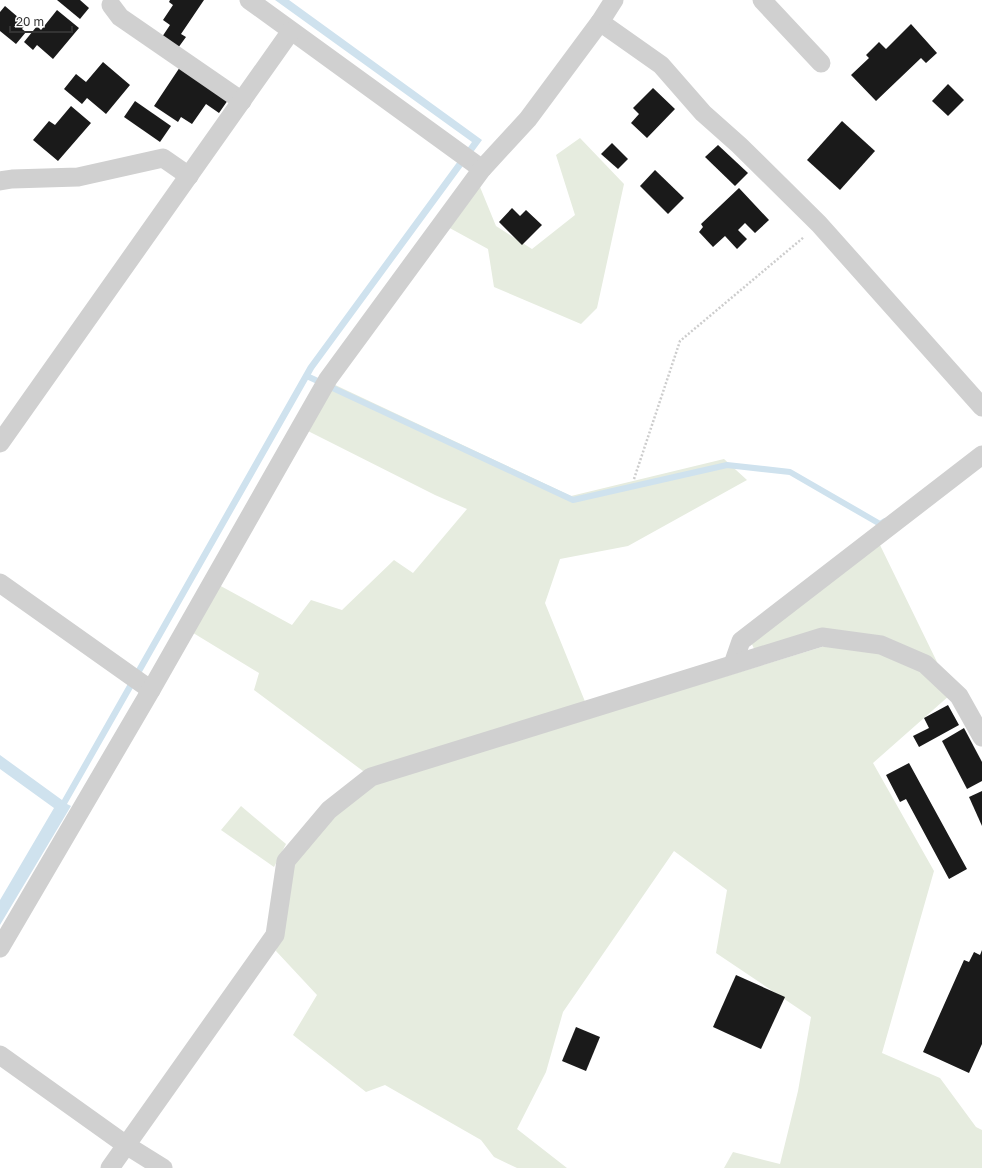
<svg xmlns="http://www.w3.org/2000/svg" width="982" height="1168" viewBox="0 0 982 1168" font-family="'Golos Text',sans-serif">
<style>
.green{fill:#e6ecdf}
.water{fill:#cfe2ee}
.lines{fill:none;stroke-linecap:round;stroke-linejoin:round}
.stream{stroke:#cfe2ee;stroke-width:6}
.building{fill:#1a1a1a}
.path{stroke:#cdcdcd;stroke-width:2.5;stroke-dasharray:2 2;stroke-linecap:butt}
.street{stroke:#d0d0d0;stroke-width:19}
</style>
<rect width="100%" height="100%" fill="#fff"/>
<g class="green">
<path d="M580,138l44,46 -27,124 -16,16 -87,-37 -6,-38 -42,-23 34,-39 16,39 36,23 43,-34 -19,-60z"/>
<path d="M331,383l240,113 153,-37 23,21 -119,66 -68,13 -15,44 41,101 -219,70 -113,-84 5,-17 -69,-42 27,-47 75,41 19,-25 31,10 52,-50 19,13 54,-64 -32,-14 -129,-65z"/>
<path d="M879,543l58,119 -55,-22 -127,11 -4,-9z"/>
<path d="M825,646l56,7 39,17 30,25 -77,68 61,108 -52,182 58,25 36,49 6,3v38h-258l9,-16 47,12 18,-73 13,-74 -95,-64 11,-63 -53,-39 -111,161 -17,60 -29,57 50,39h-50l-23,-11 -13,-17 -96,-55 -19,7 -73,-57 24,-40 -41,-44 16,-86 39,-53 39,-27z"/>
<path d="M241,806l45,38 -12,23 -53,-37z"/>
</g>
<path class="water" d="M275,0h14l193,140 -168,229 -247,435 4,2 -71,119v-25l54,-92 -54,-39v-14l62,45 246,-434 164,-224z"/>
<g class="lines">
<path class="stream" d="M309,377l264,123 154,-35 63,7 90,52 5,-3"/>
</g>
<g class="building">
<path d="M57,0h23l9,8 -9,11z"/>
<path d="M170,0h34l-23,34 5,3 -8,11 -16,-11 8,-12 -7,-5 10,-15 -4,-3z"/>
<path d="M5,6l21,18 -4,5 4,3 -10,12 -16,-13v-19z"/>
<path d="M57,10l22,18 -26,31 -16,-14 -4,5 -9,-8 13,-16 4,4z"/>
<path d="M911,24l26,29 -11,10 -5,-5 -45,43 -25,-26 18,-17 -3,-3 13,-13 7,7z"/>
<path d="M103,62l27,23 -24,29 -19,-16 -5,6 -18,-15 12,-15 10,8z"/>
<path d="M180,67l48,33 -9,13 -13,-9 -14,20 -11,-7 -3,5 -24,-16z"/>
<path d="M948,84l16,16 -16,16 -16,-15z"/>
<path d="M653,88l22,21 -28,29 -16,-15 8,-9 -6,-6z"/>
<path d="M135,101l36,25 -11,16 -36,-25z"/>
<path d="M71,106l20,17 -33,38 -25,-21 16,-19 6,4z"/>
<path d="M842,121l33,30 -35,39 -33,-30z"/>
<path d="M612,143l16,16 -10,10 -17,-15z"/>
<path d="M718,145l30,28 -13,13 -30,-29z"/>
<path d="M655,170l29,28 -16,16 -28,-28z"/>
<path d="M739,188l30,32 -14,13 -10,-10 -7,7 9,9 -10,10 -12,-13 -12,11 -14,-15 4,-5 -2,-3z"/>
<path d="M512,208l8,8 6,-6 16,15 -20,20 -23,-23z"/>
<path d="M948,705l11,20 -40,22 -6,-11 16,-8 -5,-10z"/>
<path d="M964,728l18,34v19l-15,8 -25,-48z"/>
<path d="M909,763l58,106 -18,10 -43,-80 -6,3 -14,-27z"/>
<path d="M982,791v35l-13,-29z"/>
<path d="M982,950v94l-13,29 -46,-21 41,-92 5,2 5,-10 6,3z"/>
<path d="M736,975l49,22 -24,52 -48,-22z"/>
<path d="M576,1027l24,10 -14,34 -24,-10z"/>
</g>
<g class="lines">
<path class="path" d="M634,479l46,-138 124,-104"/>
<g class="street">
<path d="M249,0l233,169"/>
<path d="M762,0l59,63"/>
<path d="M111,5l9,12 122,84"/>
<path d="M600,22l61,43 42,48 36,32 80,79 163,183"/>
<path d="M0,181l12,-2 66,-2 85,-19 26,18"/>
<path d="M0,443l291,-412"/>
<path d="M0,583l151,107"/>
<path d="M733,664l8,-23 241,-186"/>
<path d="M0,948l151,-258 177,-311 154,-210 46,-50 72,-97 14,-22"/>
<path d="M0,1055l126,90 37,23"/>
<path d="M110,1168l165,-233 11,-74 43,-51 42,-33 451,-140 59,8 44,19 34,32 23,41"/>
</g>
</g>
<path d="M10 26v6h62v-6" fill="none" stroke="#333333" stroke-width="2"/>
<text x="16" y="26" font-size="12" fill="#333333" stroke="#ffffff" stroke-width="3" paint-order="stroke">20 m</text>
</svg>
